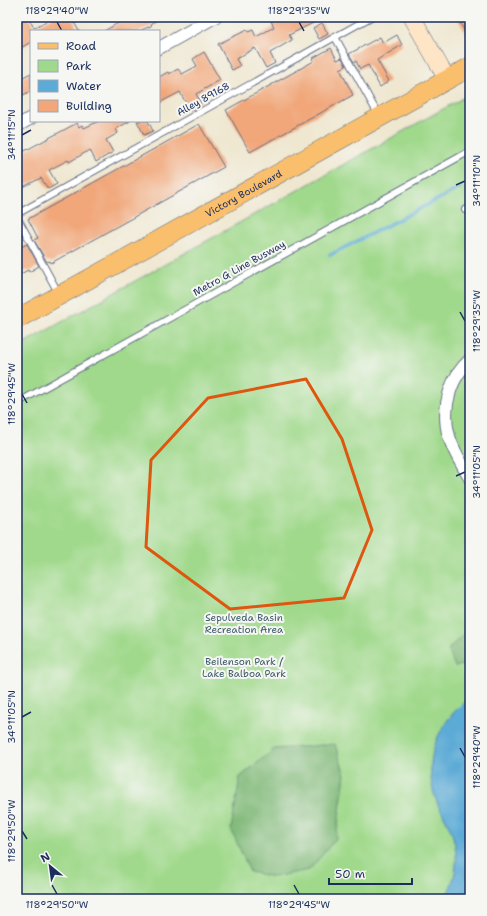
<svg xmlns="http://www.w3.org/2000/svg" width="487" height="916" viewBox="0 0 487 916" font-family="'Shantell Sans',sans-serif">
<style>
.green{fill:#a0d98c;stroke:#5e8475}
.forest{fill:#80b978;stroke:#4e746b}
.water{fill:#5caad6;stroke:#3c6c9a}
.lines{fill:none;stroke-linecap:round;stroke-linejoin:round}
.stream{stroke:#5caad6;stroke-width:3.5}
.building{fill:#f1a77a}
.lane-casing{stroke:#656f86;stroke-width:8}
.street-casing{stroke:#656f86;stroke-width:14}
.secondary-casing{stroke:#656f86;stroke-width:18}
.primary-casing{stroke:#656f86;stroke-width:20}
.lane{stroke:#fff;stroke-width:6}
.street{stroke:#fff;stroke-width:12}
.secondary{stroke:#fde5c5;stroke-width:17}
.primary{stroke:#f9bf6d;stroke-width:19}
.marked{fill:none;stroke:#de5710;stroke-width:3;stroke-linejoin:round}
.ticks{fill:none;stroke:#1b2f5e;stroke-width:1.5}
.labels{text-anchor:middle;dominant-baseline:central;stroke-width:4;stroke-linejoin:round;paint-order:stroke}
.street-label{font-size:10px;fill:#1b2f5e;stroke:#f6f6f2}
.park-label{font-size:10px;fill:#3c5a6a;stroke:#f6f6f2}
.neatline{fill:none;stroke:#1b2f5e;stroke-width:1.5}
.ticks-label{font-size:10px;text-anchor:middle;fill:#1b2f5e}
</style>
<rect width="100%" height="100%" fill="#f6f6f2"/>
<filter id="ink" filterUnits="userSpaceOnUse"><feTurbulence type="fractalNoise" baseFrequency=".025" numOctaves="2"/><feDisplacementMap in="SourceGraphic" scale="8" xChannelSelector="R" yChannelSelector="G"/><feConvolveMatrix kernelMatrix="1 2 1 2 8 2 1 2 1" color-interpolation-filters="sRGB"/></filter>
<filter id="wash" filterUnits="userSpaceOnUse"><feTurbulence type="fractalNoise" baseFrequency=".012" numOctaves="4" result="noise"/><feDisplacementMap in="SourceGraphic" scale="16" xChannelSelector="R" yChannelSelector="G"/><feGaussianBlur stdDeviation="0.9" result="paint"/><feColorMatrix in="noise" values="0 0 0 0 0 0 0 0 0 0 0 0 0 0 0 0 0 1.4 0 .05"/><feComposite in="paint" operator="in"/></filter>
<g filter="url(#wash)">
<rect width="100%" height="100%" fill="#efe7d0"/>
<path class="green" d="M470,94v805h-453v-552z"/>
<g class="forest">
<path d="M470,628v35l-15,4 -7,-18z"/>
<path d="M335,744l10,31 -9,64 -27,31 -36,7 -23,-5 -19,-43 9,-52 34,-28z"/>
</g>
<path class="water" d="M470,698v201h-26c15,-23 16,-50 4,-75 -4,-9 -10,-17 -13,-27 -13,-38 4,-77 35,-99z"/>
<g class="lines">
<path class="stream" d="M330,255l130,-67"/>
</g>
<g id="blocks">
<g class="building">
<path d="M17,17h11l6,11 19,-11h18l8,14h-48v11l-14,8z"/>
<path d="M129,17h34l-11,6 -1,3 -12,5h-35z"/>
<path d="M269,17h56l-36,18 3,5 -22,13 5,10 -9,5 -11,-20 -19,11 4,7 -8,4 -14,-26 29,-14 1,2 5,-2 3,7 18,-10z"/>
<path d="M457,17h13v24z"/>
<path d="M322,23l6,11 -9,5 -6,-11z"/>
<path d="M397,35l5,10 -25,15 12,21 -9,6 -12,-22 -8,4 -4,-8 -2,1 -5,-8 31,-17 3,6z"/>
<path d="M331,48l6,12 5,-2 4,8 -6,3 13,26 -103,57 -24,-42 88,-49 -1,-3z"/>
<path d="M204,52l16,28 -24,14 5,9 -11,8 -10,-19 -21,11v-26l9,-5 1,2 9,-5 4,5 15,-8 -4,-7z"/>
<path d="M31,73v18l-14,7v-18z"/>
<path d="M99,121h31l-14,8 2,4 -12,7 7,12 -17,10 -6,-12 -21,12 -1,-2 -19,10 8,14 -9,5 -7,-11 -24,12v-35l60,-32 2,4 3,-2 2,3z"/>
<path d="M137,121h11l5,10 -9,4z"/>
<path d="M199,124l25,43 -173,96 -1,-2 -3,1 -13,-22 4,-2 -10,-19z"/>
<path d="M27,244l12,22 -10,6 -1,-2 -11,6v-27z"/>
</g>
</g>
</g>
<g filter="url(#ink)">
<use href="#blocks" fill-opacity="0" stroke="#656f86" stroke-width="1"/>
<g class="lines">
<g class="lane-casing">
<g id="lane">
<path d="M335,37l44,79"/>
<path d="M465,210l5,-2"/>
<path d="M17,214l354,-197"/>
<path d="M17,217l42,77"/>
<path d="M17,403l453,-252"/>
</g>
</g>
<g class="street-casing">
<g id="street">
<path d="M159,48l56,-31"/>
<path d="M17,126l14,-8"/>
<path d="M470,360c-10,9 -16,18 -20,31 -11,35 2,58 20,87"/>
</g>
</g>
<g class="secondary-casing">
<path id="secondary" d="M412,17l35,62"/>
</g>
<g class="primary-casing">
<g id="primary">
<path id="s1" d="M17,319l453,-252"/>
</g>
</g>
<use href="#lane" class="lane"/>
<use href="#street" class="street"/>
<use href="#secondary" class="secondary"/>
<use href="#primary" class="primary"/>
</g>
</g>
<path class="marked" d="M306,379l36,60 30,91 -28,68 -114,11 -84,-62 5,-87 57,-62z"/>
<path class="ticks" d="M57,22l5,9M299,22l5,9M22,135l9,-5M456,185l9,-4M460,312l5,9M22,394l5,9M456,476l9,-4M22,717l9,-5M460,748l5,9M22,831l5,8M52,885l5,9M294,885l5,9"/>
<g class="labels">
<g class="street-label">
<text transform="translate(203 99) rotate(-29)">Alley 89168</text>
<text stroke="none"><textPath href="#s1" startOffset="259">Victory Boulevard</textPath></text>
<text transform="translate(239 268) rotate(-29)">Metro G Line Busway</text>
</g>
<g class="park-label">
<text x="244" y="617">Sepulveda Basin<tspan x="244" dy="12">Recreation Area</tspan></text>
<text x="244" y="661">Beilenson Park /<tspan x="244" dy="12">Lake Balboa Park</tspan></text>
</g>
</g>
<rect width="487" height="916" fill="none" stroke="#f6f6f2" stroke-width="44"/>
<rect x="30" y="30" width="130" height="92" fill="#f6f6f2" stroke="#9ea6b7"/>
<rect x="38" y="43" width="20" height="6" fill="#f9bf6d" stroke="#9ea6b7"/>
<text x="66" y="50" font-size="12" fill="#1b2f5e">Road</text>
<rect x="38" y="60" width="20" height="12" fill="#a0d98c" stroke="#9ea6b7"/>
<text x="66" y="70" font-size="12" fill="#1b2f5e">Park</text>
<rect x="38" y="80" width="20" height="12" fill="#5caad6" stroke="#9ea6b7"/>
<text x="66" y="90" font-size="12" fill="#1b2f5e">Water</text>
<rect x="38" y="100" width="20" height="12" fill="#f1a77a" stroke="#9ea6b7"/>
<text x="66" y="110" font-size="12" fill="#1b2f5e">Building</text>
<g transform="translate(50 866) rotate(331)" stroke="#f6f6f2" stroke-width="3" paint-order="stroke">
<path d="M0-3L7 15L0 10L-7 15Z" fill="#1b2f5e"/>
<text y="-6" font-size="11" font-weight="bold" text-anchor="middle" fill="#1b2f5e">N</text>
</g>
<path d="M329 878v6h83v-6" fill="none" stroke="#1b2f5e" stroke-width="2"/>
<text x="335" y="878" font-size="12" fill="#1b2f5e" stroke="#f6f6f2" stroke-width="3" paint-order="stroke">50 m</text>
<rect x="22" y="22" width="443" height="872" class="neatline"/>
<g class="ticks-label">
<text x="57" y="14">118°29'40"W</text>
<text x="299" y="14">118°29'35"W</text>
<text transform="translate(11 135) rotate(-90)" y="4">34°11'15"N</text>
<text transform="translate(476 181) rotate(-90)" y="4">34°11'10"N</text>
<text transform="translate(476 321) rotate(-90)" y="4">118°29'35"W</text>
<text transform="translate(11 394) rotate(-90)" y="4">118°29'45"W</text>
<text transform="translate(476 472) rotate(-90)" y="4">34°11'05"N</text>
<text transform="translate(11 717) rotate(-90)" y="4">34°11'05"N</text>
<text transform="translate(476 757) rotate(-90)" y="4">118°29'40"W</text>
<text transform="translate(11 831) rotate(-90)" y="4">118°29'50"W</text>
<text x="57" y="908">118°29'50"W</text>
<text x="299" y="908">118°29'45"W</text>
</g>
</svg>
